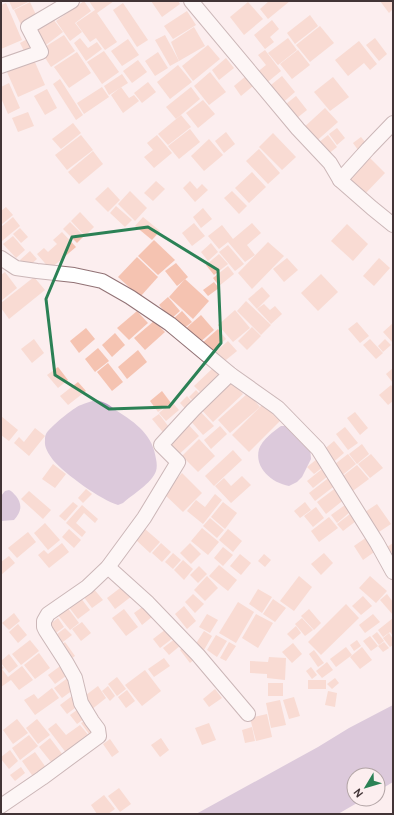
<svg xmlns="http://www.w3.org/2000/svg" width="394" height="815" viewBox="0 0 394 815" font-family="Overpass,sans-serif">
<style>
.water{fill:#b59cc4}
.building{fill:#f5c3b1}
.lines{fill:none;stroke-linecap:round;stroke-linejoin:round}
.street-casing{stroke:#917275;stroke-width:16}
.street{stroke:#fff;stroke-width:14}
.marked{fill:none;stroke:#2b8155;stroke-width:3;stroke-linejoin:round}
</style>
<rect width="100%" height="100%" fill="#fceeef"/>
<g class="water">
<path d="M96,400c11,3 12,4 21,11 19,12 36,24 39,48 1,4 1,9 0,12 -4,12 -24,24 -33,32l-5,2c-17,-5 -53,-31 -65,-45 -4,-6 -9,-12 -8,-20 0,-2 0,-4 1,-6 3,-6 28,-27 35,-29 5,-2 10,-4 15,-5z"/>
<path d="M281,426h6l23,19 1,14 -9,18 -5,5 -8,4c-17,-3 -35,-18 -30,-37 3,-9 15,-18 22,-23z"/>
<path d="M9,490c3,1 4,3 7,6 7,9 5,16 -2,24l-13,1v-25l4,-5z"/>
<path d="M393,705v77l-15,9v-16h-24v24h10l-26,15h-142l122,-67 31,-19z"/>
</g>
<g class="building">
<path d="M9,1h21l-17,9z"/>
<path d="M84,1l7,10 -16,12 7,9 -12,9 -14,-20z"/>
<path d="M89,1h25l-17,12 20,29 -12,8 -9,-12 -6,4 -14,-19 19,-13z"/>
<path d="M151,1h27l2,3 -18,13z"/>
<path d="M269,1h21l-22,18 -8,-10z"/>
<path d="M380,1h12l1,1v7l-4,4z"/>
<path d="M30,2l8,17 -16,8 -8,-17z"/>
<path d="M248,2l15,17 -19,16 -14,-18z"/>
<path d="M6,3l16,37 -21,9v-44z"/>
<path d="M123,3l25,37 -11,7 -24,-37z"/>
<path d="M187,11l9,14 -23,14 -9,-13z"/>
<path d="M310,15l8,11 -23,18 -8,-11z"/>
<path d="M53,19l10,13 -21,16 -10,-14z"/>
<path d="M272,20l7,9 -9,8 4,5 -9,7 -11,-14z"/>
<path d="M320,26l14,17 -24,19 -14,-17z"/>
<path d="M194,27l11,19 -26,15 -8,-19z"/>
<path d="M64,35l11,16 -24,16 -11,-17z"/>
<path d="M165,35l14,26 -9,5 -15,-26z"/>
<path d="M31,37l7,11 -12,7 -6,-12z"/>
<path d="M80,38l8,10 9,-6 5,7 -16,12 -12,-18z"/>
<path d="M288,38l9,12 -19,15 -10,-12z"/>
<path d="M375,38l12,16 -8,7 -13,-16z"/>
<path d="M128,39l11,16 -17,11 -11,-15z"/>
<path d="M359,41l18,23 -7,6 -6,-7 -16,13 -13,-16z"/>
<path d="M208,45l12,14 -27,22 -11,-15z"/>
<path d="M265,50l16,21 -17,14 -9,-11 11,-9 -8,-10z"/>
<path d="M298,50l12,15 -18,14 -12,-15z"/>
<path d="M104,51l15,21 -17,12 -15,-22z"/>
<path d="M77,52l14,21 -22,15 -15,-21z"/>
<path d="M158,52l10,16 -13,8 -10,-15z"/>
<path d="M226,58l8,10 -15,12 -7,-10z"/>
<path d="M34,60l11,25 -27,12 -11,-25z"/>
<path d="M138,60l9,12 -15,11 -9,-12z"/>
<path d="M178,65l14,17 -22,17 -13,-17z"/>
<path d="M210,72l16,20 -17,13 -15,-19z"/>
<path d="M122,74l6,9 -19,12 -5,-9z"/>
<path d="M246,76l7,10 -12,10 -7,-10z"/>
<path d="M282,76l13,16 -15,13 -14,-16z"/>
<path d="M333,77l16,20 -19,14 -16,-19z"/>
<path d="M60,79l23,36 -7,5 -23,-36z"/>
<path d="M148,82l8,10 -14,11 -8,-10z"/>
<path d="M9,83l11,25 -12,6 -7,-16v-11z"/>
<path d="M102,87l7,10 -25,17 -7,-11z"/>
<path d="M121,87l8,11 5,-3 5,6 -16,12 -12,-18z"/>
<path d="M191,87l9,12 -24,20 -10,-12z"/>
<path d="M47,89l10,19 -12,7 -11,-19z"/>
<path d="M296,96l11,14 -10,8 -11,-14z"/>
<path d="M203,100l12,14 -17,14 -12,-15z"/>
<path d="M325,108l13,14 -25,22 -12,-14z"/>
<path d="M28,112l6,14 -16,6 -6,-14z"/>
<path d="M181,115l10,12 -23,18 -10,-11z"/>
<path d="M73,123l8,10 -20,16 -9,-10z"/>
<path d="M337,128l8,10 -8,7 -8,-11z"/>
<path d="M190,129l10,13 -21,17 -11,-13z"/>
<path d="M226,132l9,12 -11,9 -9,-12z"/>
<path d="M273,133l23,24 -14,13 -23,-23z"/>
<path d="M81,135l12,15 -26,20 -12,-15z"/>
<path d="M157,135l15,18 -18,15 -10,-11 9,-7 -6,-7z"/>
<path d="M328,135l9,12 -10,8 -9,-12z"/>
<path d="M361,137l5,6 -8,7 -5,-7z"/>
<path d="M209,139l14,16 -19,16 -13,-15z"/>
<path d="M259,149l21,24 -12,11 -22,-23z"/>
<path d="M93,151l10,13 -24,20 -11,-12z"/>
<path d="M368,156l17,17 -23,24 -17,-17z"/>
<path d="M252,172l14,15 -17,16 -14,-15z"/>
<path d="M156,181l9,8 -12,12 -9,-8z"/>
<path d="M190,181l7,8 5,-5 6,6 -13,12 -12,-14z"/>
<path d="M108,187l12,13 -12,12 -13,-13z"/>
<path d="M130,191l17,17 -12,13 -17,-17z"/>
<path d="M232,191l15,15 -8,8 -15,-16z"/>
<path d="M116,206l16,14 -7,7 -15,-14z"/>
<path d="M6,207l7,8 -12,10v-14z"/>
<path d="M203,208l9,11 -11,9 -8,-11z"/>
<path d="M80,212l14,15 -9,9 -14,-15z"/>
<path d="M13,217l7,9 -18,15 -1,-1v-13z"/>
<path d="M143,217l17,14 -8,9 -17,-14z"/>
<path d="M70,222l14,14 -7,7 -14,-14z"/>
<path d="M194,223l11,13 -13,10 -10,-13z"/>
<path d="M252,223l9,10 -14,12 8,10 -10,7 -17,-20 -9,7 -11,-13 14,-11 11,14z"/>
<path d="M347,224l21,20 -15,17 -22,-20z"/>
<path d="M20,228l8,9 -7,6 -8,-9z"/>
<path d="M62,232l14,15 -26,22 -13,-15 7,-6 4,4 9,-8 -4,-4z"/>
<path d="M13,236l12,14 -9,8 -13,-14z"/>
<path d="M154,240l21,20 -17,15 -20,-19z"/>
<path d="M268,242l16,14 -32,33 -14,-16z"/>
<path d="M211,243l7,9 -10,9 -7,-9z"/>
<path d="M228,245l16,19 -9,7 -16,-19z"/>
<path d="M30,251l7,8 -10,9 -7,-8z"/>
<path d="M219,254l9,10 -14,11 -8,-10z"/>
<path d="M137,257l21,20 -18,20 -22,-20z"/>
<path d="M287,258l11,12 -14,12 -11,-13z"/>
<path d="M379,258l11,10 -16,18 -11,-10z"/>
<path d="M176,263l12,14 -11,9 -12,-15z"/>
<path d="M228,266l6,8 -15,12 -6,-8z"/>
<path d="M5,272l12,16 -16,13v-26z"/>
<path d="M321,274l17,18 -20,19 -17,-18z"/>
<path d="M34,277l11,13 -36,29 -8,-11v-5z"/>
<path d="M185,279l24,22 -16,18 -24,-22z"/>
<path d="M214,282l5,6 -11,8 -5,-6z"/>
<path d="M262,287l8,9 -13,13 -9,-10z"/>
<path d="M168,297l12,14 -9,8 -12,-14z"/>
<path d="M246,301l25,24 -10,10 -24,-24z"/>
<path d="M264,304l6,6 5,-4 7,8 -11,10 -14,-15z"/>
<path d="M235,310l15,18 -17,14 -15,-17z"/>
<path d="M137,311l11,12 -19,17 -12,-12z"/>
<path d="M182,311l10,11 -10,8 -9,-11z"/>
<path d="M201,315l13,15 -16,14 -13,-15z"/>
<path d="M154,321l11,11 -20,18 -11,-12z"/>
<path d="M357,322l12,14 -9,7 -12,-14z"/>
<path d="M393,323v20l-10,-11z"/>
<path d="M252,327l9,9 -14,14 -9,-9z"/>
<path d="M86,328l9,11 -16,14 -9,-12z"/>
<path d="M218,329l8,10 -17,15 -8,-10z"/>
<path d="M115,333l10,12 -13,12 -10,-12z"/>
<path d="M34,339l10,14 -12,10 -11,-14z"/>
<path d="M370,339l13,14 -7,6 -13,-14z"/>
<path d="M385,339l6,6 -8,7 -5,-6z"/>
<path d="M228,341l9,10 -16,13 -8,-10z"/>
<path d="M98,348l11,13 -14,11 -10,-13z"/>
<path d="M138,350l9,12 -20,17 -9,-12z"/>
<path d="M108,363l15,19 -11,9 -15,-19z"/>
<path d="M58,367l10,13 -10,8 -11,-13z"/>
<path d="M214,367l11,11 -20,19 -11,-11z"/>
<path d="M393,368v15l-7,-9z"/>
<path d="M229,379l14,15 -30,28 -14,-15z"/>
<path d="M78,382l8,9 -18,14 -8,-9z"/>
<path d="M391,385l2,3v13l-5,4 -9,-10z"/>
<path d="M196,390l8,8 -7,7 -8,-8z"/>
<path d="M162,391l9,12 -13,9 -8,-11z"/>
<path d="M248,393l12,14 -30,26 -12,-13z"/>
<path d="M187,396l9,10 -7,7 -9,-10z"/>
<path d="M172,402l7,8 -13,11 -7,-8z"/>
<path d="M263,404l17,17 -31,31 -17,-17z"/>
<path d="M198,409l16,17 -11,9 -15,-17z"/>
<path d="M355,412l13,16 -8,7 -13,-17z"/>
<path d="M159,414l13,17 -6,5 -14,-17z"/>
<path d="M1,416l17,14 -9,11 -8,-6z"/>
<path d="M185,421l14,15 -24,22 -14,-13z"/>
<path d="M220,426l7,8 -16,15 -7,-9z"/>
<path d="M345,427l13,16 -10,7 -12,-16z"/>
<path d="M35,428l10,8 -16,20 -15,-13 5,-6 5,5z"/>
<path d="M199,439l16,17 -17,16 -16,-16z"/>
<path d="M334,441l10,12 -13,11 -10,-12z"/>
<path d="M362,444l7,10 -12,10 -8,-10z"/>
<path d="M233,450l9,10 -28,26 -9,-10z"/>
<path d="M348,454l8,10 -17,14 -8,-11z"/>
<path d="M371,454l12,14 -13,10 -12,-14z"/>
<path d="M317,459l6,8 -9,7 -7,-7z"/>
<path d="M53,464l13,10 -11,14 -13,-9z"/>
<path d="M357,465l12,14 -19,14 -11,-14z"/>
<path d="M322,469l6,7 -15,12 -6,-7z"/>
<path d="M182,473l20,20 -19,19 -20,-19z"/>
<path d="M242,476l9,9 -20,18 -16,-17 9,-8 7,8z"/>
<path d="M331,476l6,8 -22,17 -6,-8z"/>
<path d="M337,487l9,11 -20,16 -9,-12z"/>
<path d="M86,489l6,5 -9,9 -5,-5z"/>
<path d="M29,491l22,19 -8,9 -22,-20z"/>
<path d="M215,494l7,6 -19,24 -16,-13 9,-11 9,7z"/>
<path d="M73,502l5,4 -13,15 -6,-5z"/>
<path d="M223,502l14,11 -12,16 -14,-12z"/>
<path d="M305,502l6,8 -11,8 -6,-7z"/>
<path d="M377,504l14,20 -15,10 -14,-20z"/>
<path d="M82,505l16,14 -3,4 -11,-10 -8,10 10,9 -4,5 -16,-14z"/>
<path d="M345,505l5,7 -13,11 -6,-8z"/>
<path d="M316,507l8,11 -11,9 -9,-11z"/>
<path d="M350,514l6,7 -13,10 -6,-7z"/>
<path d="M329,517l9,11 -19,14 -8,-11z"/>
<path d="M210,518l14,12 -7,8 -14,-12z"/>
<path d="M45,523l15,17 -12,10 -14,-17z"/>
<path d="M202,528l17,14 -11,13 -17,-14z"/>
<path d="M69,529l12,11 -7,8 -12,-11z"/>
<path d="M145,529l15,13 -10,11 -14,-13z"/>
<path d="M228,529l14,12 -9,11 -14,-12z"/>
<path d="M28,532l8,10 -19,16 -9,-10z"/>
<path d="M367,537l10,13 -14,10 -9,-14z"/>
<path d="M62,543l7,9 -20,16 -11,-13 6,-5 4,4z"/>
<path d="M161,543l10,9 -9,10 -10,-9z"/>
<path d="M190,543l11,11 -10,10 -11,-11z"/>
<path d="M393,543v11l-6,-7z"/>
<path d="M223,547l10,8 -10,11 -9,-8z"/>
<path d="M173,553l8,7 -8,9 -8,-7z"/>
<path d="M324,553l9,10 -12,12 -10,-11z"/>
<path d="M240,554l11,9 -10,12 -11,-9z"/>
<path d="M264,554l7,6 -6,7 -7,-6z"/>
<path d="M9,556l6,7 -14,12v-13z"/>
<path d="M183,560l10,9 -9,11 -10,-10z"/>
<path d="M219,565l18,15 -9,11 -19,-15z"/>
<path d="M199,566l8,8 -9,9 -8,-8z"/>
<path d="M207,576l11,12 -13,13 -11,-11z"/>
<path d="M299,576l13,11 -18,24 -14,-10z"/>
<path d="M370,576l17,15 -11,12 -17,-15z"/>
<path d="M124,585l8,11 -17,13 -8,-11z"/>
<path d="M93,588l10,12 -11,8 -9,-12z"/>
<path d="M258,589l14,8 -10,16 -13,-9z"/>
<path d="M193,594l11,10 -9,9 -10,-11z"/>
<path d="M387,594l6,8v13l-13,-15z"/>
<path d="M363,596l9,10 -11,9 -9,-9z"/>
<path d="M80,597l10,13 -12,9 -10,-13z"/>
<path d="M273,599l13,9 -11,14 -12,-8z"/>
<path d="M238,602l16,10 -18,31 -17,-10z"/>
<path d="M346,604l13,14 -38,37 -13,-13z"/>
<path d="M145,605l8,11 -11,9 -8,-12z"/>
<path d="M184,606l12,15 -9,8 -12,-15z"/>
<path d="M67,607l12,16 -9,7 -13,-16z"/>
<path d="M124,609l14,18 -12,9 -14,-18z"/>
<path d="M309,609l12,14 -7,7 -13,-14z"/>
<path d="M14,613l6,8 -11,9 -7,-7z"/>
<path d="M207,614l11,6 -8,13 -11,-6z"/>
<path d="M256,614l17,9 -15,25 -16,-10z"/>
<path d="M373,614l7,8 -15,11 -6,-8z"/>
<path d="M58,618l6,9 -12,9 -6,-9z"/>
<path d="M302,618l11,12 -8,6 -10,-12z"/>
<path d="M393,618v18l-3,-4 -7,5 -5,-7z"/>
<path d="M82,622l9,11 -10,8 -9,-12z"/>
<path d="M18,624l9,11 -9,8 -9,-11z"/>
<path d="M296,626l5,7 -8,7 -6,-6z"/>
<path d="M65,628l7,7 -13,10 -6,-8z"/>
<path d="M166,629l7,9 -13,10 -7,-9z"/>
<path d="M204,631l8,5 -8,14 -9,-5z"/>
<path d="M377,632l7,9 -5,4 -7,-9z"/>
<path d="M389,633l4,6v6l-3,2 -7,-9z"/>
<path d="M216,635l11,6 -10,16 -10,-7z"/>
<path d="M370,636l8,10 -7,5 -8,-10z"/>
<path d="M176,638l5,7 -12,10 -6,-7z"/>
<path d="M30,640l9,11 -18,14 -9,-11z"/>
<path d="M357,640l4,6 -7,5 -4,-6z"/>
<path d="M65,642l10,14 -7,5 -10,-13z"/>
<path d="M229,642l7,4 -10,15 -6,-3z"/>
<path d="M384,642l5,6 -6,4 -5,-6z"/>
<path d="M293,643l9,11 -10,9 -10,-11z"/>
<path d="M187,644l10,13 -7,6 -10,-13z"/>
<path d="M346,647l6,8 -16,12 -6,-8z"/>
<path d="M362,647l10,13 -12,9 -10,-12z"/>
<path d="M314,650l10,13 -6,4 -9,-13z"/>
<path d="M39,653l11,15 -15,11 -11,-14z"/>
<path d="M9,654l9,12 -9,7 -8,-10v-2z"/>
<path d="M269,657l17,1 -1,22 -18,-2v-4l-17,-1v-12l18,1z"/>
<path d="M164,658l6,8 -16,11 -6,-8z"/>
<path d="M327,662l6,8 -11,8 -6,-7z"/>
<path d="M63,664l7,9 -15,11 -7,-9z"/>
<path d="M1,665l3,3 -2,1 6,8 14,-11 11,14 -14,10 -8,-10 -10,7z"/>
<path d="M311,667l6,8 -5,4 -6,-8z"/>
<path d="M145,670l16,21 -19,15 -17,-21z"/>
<path d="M69,677l8,10 -15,11 -8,-10z"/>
<path d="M117,677l9,12 -9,7 -9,-12z"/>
<path d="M335,678l4,5 -7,6 -5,-5z"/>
<rect x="308" y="680" width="18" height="9"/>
<rect x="268" y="683" width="15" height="13"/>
<path d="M98,686l8,12 -15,12 -9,-12z"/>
<path d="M108,686l7,10 -5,5 -8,-10z"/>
<path d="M52,688l7,10 -24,17 -11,-15 10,-6 4,5z"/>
<path d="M215,689l7,9 -13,9 -6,-8z"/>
<path d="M127,690l8,11 -9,7 -8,-11z"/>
<path d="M328,691l9,2 -2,14 -10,-2z"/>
<path d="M72,696l7,9 -12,9 -7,-9z"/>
<path d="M294,697l6,19 -11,3 -6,-19z"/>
<path d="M280,700l6,25 -15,3 -5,-25z"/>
<path d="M81,707l7,9 -11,8 -7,-9z"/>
<path d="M267,714l5,23 -16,4 -6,-23z"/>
<path d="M17,719l11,14 -15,11 -10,-14z"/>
<path d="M37,719l13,16 -12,9 -12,-16z"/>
<path d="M87,719l8,11 -6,4 -8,-11z"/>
<path d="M56,723l10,12 14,-10 10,12 -23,17 -19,-25z"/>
<path d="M209,723l7,17 -14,5 -7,-17z"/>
<path d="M252,727l3,14 -10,2 -3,-13z"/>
<path d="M29,735l9,11 -18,14 -8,-12z"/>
<path d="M50,738l16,21 -11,8 -16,-20z"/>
<path d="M161,738l8,12 -9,7 -9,-12z"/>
<path d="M110,739l9,13 -7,5 -9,-13z"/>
<path d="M10,750l8,11 -9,8 -8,-10v-2z"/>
<path d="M35,752l12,17 -13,9 -12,-17z"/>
<path d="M21,767l4,6 -10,8 -5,-6z"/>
<path d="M119,788l12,16 -11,8 -12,-16z"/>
<path d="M104,795l11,14 -7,5h-11l-6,-9z"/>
</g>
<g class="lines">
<g class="street-casing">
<g id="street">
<path d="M191,1l107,128 32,34 10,17 32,28 21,17"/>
<path d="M1,66l40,-14 -13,-25 44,-26"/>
<path d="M340,180l28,-31 25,-26"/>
<path d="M1,258l15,10 21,3 37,4 28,6 28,16 40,27 60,50 48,34 40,41 59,94 16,29"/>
<path d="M108,567l40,36 50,52 50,59"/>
<path d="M1,806l41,-28 57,-42 -1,-7 -6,-8 -11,-18 -6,-25 -9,-16 -20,-31 -2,-4v-6l4,-7 39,-27 21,-20 36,-49 34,-56 -17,-17 32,-35 37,-36"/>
</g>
</g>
<use href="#street" class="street"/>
</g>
<path d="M0 0H394V815H0ZM148,227l70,43 3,73 -52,64 -60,2 -54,-34 -9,-76 26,-62z" fill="#fceeef" fill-opacity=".55" fill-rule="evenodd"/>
<path class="marked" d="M148,227l70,43 3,73 -52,64 -60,2 -54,-34 -9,-76 26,-62z"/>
<rect width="394" height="815" fill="none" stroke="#423436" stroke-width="4"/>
<g transform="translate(366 787) rotate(232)"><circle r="19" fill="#fceeef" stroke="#b2a4a5"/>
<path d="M0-3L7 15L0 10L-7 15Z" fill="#2b8155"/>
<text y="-6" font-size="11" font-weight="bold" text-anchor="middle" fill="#423436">N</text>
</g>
</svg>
